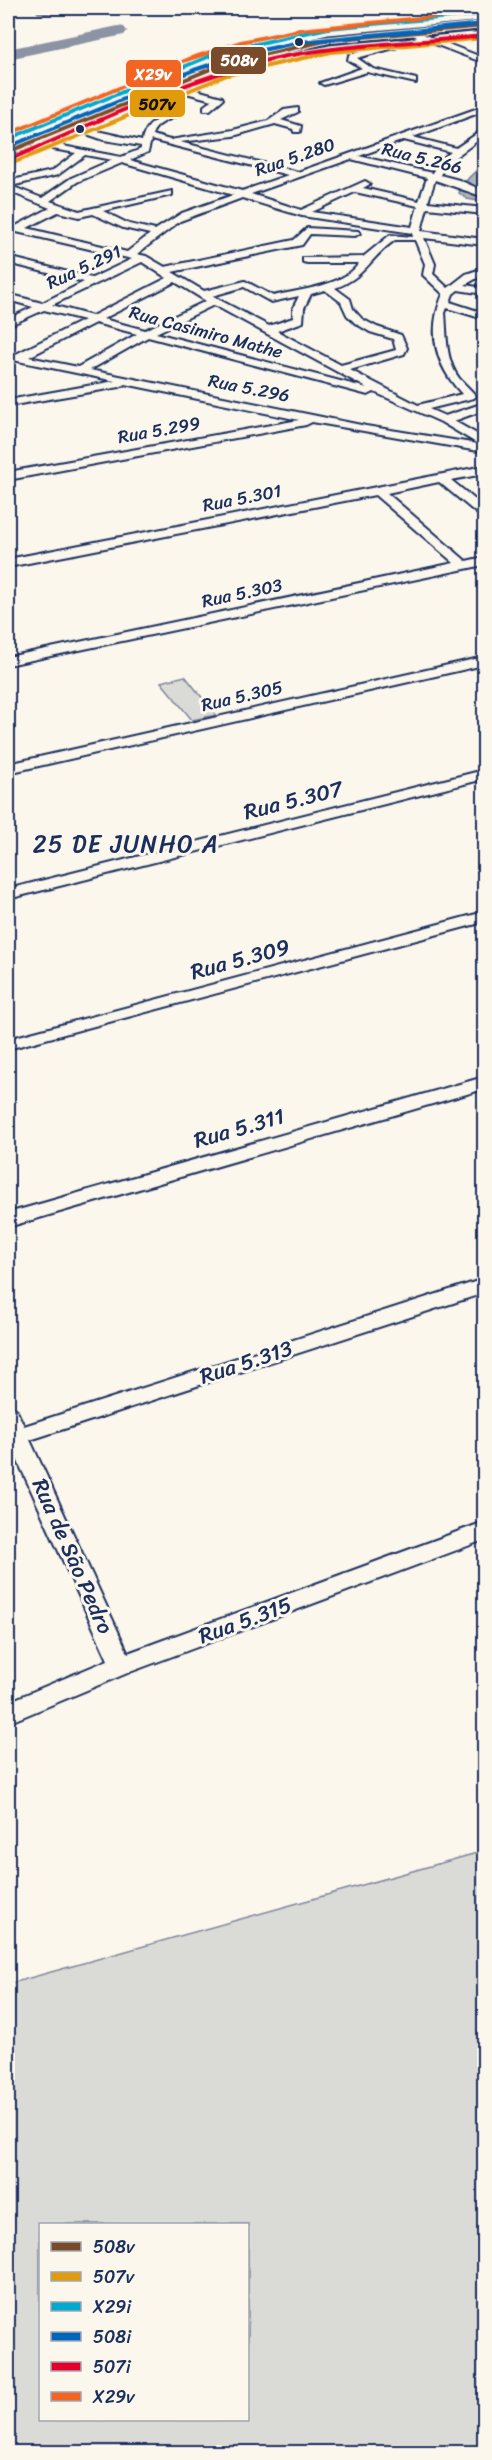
<svg xmlns="http://www.w3.org/2000/svg" width="492" height="2460" viewBox="0 0 492 2460" font-family="Sriracha,sans-serif">
<style>
.green{fill:#dadad7;stroke:#7a849a;stroke-width:1.5;fill-rule:evenodd}
.water{fill:#afb3bb;stroke:#747e96;stroke-width:1.5}
.lines{fill:none;stroke-linecap:round;stroke-linejoin:round}
.taxiway{fill:#8b93a5;fill-rule:evenodd}
.minor-casing{stroke:#1b2f5e;stroke-width:4}
.highway-casing{stroke:#1b2f5e;stroke-width:5}
.minor{fill:#fbf7ec;fill-rule:evenodd}
.highway{fill:#fbf7ec;fill-rule:evenodd}
.bus-1-casing{stroke:#fbf7ec;stroke-width:6}
.bus-2-casing{stroke:#fbf7ec;stroke-width:6}
.bus-3-casing{stroke:#fbf7ec;stroke-width:6}
.bus-4-casing{stroke:#fbf7ec;stroke-width:6}
.bus-5-casing{stroke:#fbf7ec;stroke-width:6}
.bus-6-casing{stroke:#fbf7ec;stroke-width:6}
.bus-1{stroke:#7a4b2a;stroke-width:4}
.bus-2{stroke:#e19a09;stroke-width:4}
.bus-3{stroke:#00a9ce;stroke-width:4}
.bus-4{stroke:#0065bd;stroke-width:4}
.bus-5{stroke:#e4002b;stroke-width:4}
.bus-6{stroke:#f26522;stroke-width:4}
.bus-dot{fill:#1b2f5e;stroke:#fbf7ec;stroke-width:2}
.labels{text-anchor:middle;dominant-baseline:central;stroke-width:6;stroke-linejoin:round;paint-order:stroke}
.far-street-label{font-size:18px;fill:#1b2f5e;stroke:#fbf7ec}
.street-label{font-size:22px;fill:#1b2f5e;stroke:#fbf7ec}
.neighbourhood-label{font-size:24px;letter-spacing:1.5px;fill:#1b2f5e;stroke:#fbf7ec}
.line-badge{stroke:#fbf7ec;stroke-width:2}
.badge-label{font-size:16px;text-anchor:middle;font-weight:bold;fill:#fff}
.pale-badge-label{font-size:16px;text-anchor:middle;font-weight:bold;fill:#111}
</style>
<rect width="100%" height="100%" fill="#fbf7ec"/>
<filter id="ink" filterUnits="userSpaceOnUse"><feTurbulence type="fractalNoise" baseFrequency=".0167" numOctaves="2"/><feDisplacementMap in="SourceGraphic" scale="12" xChannelSelector="R" yChannelSelector="G"/><feConvolveMatrix kernelMatrix="1 2 1 2 8 2 1 2 1" color-interpolation-filters="sRGB"/></filter>
<g filter="url(#ink)">
<g class="green">
<path d="M185,676l31,39 -24,5 -31,-38z"/>
<path d="M484,1851v601h-476v-468zM40,2224h208v196h-208z"/>
</g>
<path class="water" d="M484,164v38l-17,-3 -8,-6c2,-9 17,-23 25,-29z"/>
<g class="lines">
<g class="taxiway">
<path d="M37,8h62l-3,4 -6,1 -46,2 -6,-1 -3,-4z"/>
<path d="M118,26l6,1 3,4 -3,4 -116,24v-10z"/>
</g>
<g class="minor-casing">
<g id="minor">
<path d="M412,30l72,28v5l-60,-23 -67,18 16,11 43,10v4l-49,-11 -43,13 -4,-2 42,-15 -14,-8 1,-5 68,-18 -9,-5z"/>
<path d="M167,82l55,15 1,2 -13,11h-6v-4l8,-6 -48,-13 -1,-2z"/>
<path d="M141,93l23,8 17,12c-10,7 -25,9 -29,22l18,5 63,-10 35,-9 16,-11 14,-2v4l-17,8 20,6 -1,6h-6l-1,-3 -18,-5 -42,12 -53,6 118,30 186,-66v5l-71,26 43,11 28,-19v7l-38,28 -6,11 19,5 25,11v6l-49,-17 -7,22 56,6v6l-57,-6 -6,23 63,8v6l-60,-7 11,26 -2,10 15,14 18,-14 18,-6v6l-19,11 19,3v6l-26,-4 -5,4 -3,8 34,11v6l-37,-11 -2,5c2,22 0,46 14,65 5,6 12,12 17,18l-2,2 -45,11 16,7 39,-13v7l-30,11 30,17v14l-172,-30 -6,3 -298,55v-8l291,-52 -174,-36 -5,3 -112,19v-6l107,-19 -107,-22v-6l8,1 68,-34 -40,-10 -36,16v-7l25,-12 -25,-7v-6l34,9 42,-21 -76,-19v-6l84,21 40,-19 -124,-29v-6l8,2 34,-18 -42,-17v-10l44,-10 24,-18 -48,-8v-4l3,-1 90,17 20,-8v-3l-37,-6 -29,-10 4,-3 63,14c4,-17 14,-22 29,-28l-13,-8 -20,-7 -1,-2zM151,140l137,35 -46,16 -112,-31 18,-8zM404,140l47,12 -12,9 -7,12 -73,-17zM85,155l27,5 -41,18 -29,20 -31,-12 47,-11zM351,159l76,19 -8,23 -56,-13 7,-4 -5,-3 -64,29 -50,-16zM122,163l111,32 -51,18 -27,17 -26,-6 -26,-13 69,-16v-4l-93,20 -29,-10 27,-19zM355,192l63,14 -6,21 -100,-15zM242,198l60,18 110,17 1,4 -23,-2 -27,22 -60,1v4l4,1h52c-14,23 -61,27 -86,33l-28,-15 -41,10 -32,-19 130,-27 8,-11 45,2 5,-3 -2,-2 -51,-3 -13,12 -129,27 -19,-11 -9,-2 43,-33zM58,212l21,5 14,-3 30,14 27,6 -23,18 -100,-24zM395,240h20l10,24 -2,11 20,19c-16,37 -8,71 19,100l-44,11 -68,-35 54,-16 3,-6 -6,-13 -24,-8 -15,-8 -9,-10 -3,-10 -15,-11c31,-11 34,-30 60,-48zM142,262l25,16 -75,38 -40,-11zM175,282l31,19 -61,29 -42,-11zM244,287l27,15 28,-6 -6,12v10l-24,8 -57,-30zM325,290l16,12 6,13 8,8 15,9 23,7 3,11 -55,15 -64,-34 26,-9 1,-14 7,-14zM214,305l153,83 -211,-55zM95,323l42,11 -59,33 -49,-10zM148,337l220,58 6,-3 67,30 37,22 -112,-18 -276,-56z"/>
<path d="M484,466v8l-33,6 33,27v10l-4,-1 -41,-34 -52,11 79,68 18,-4v8l-476,100v-8l446,-94 -79,-68 -367,72v-8z"/>
<path d="M484,657v8l-476,108v-9z"/>
<path d="M484,770v9l-476,120v-10z"/>
<path d="M484,912v10l-476,127v-10z"/>
<path d="M484,1077v12l-476,138v-14z"/>
<path d="M484,1279v14l-454,147 98,213 356,-131v18l-354,132 -122,51v-21l100,-42 -97,-214 -3,1v-40l8,2 8,17z"/>
</g>
</g>
<g class="highway-casing">
<path id="highway" d="M484,23v6l-155,14 -102,24 -219,89v-8l211,-87 110,-24z"/>
</g>
<use href="#minor" class="minor"/>
<use href="#highway" class="highway"/>
<g class="bus-1-casing">
<path id="bus-1" d="M8,152l215,-88 106,-24 155,-14"/>
</g>
<g class="bus-2-casing">
<path id="bus-2" d="M13,163l214,-88 104,-23 153,-14"/>
</g>
<g class="bus-3-casing">
<path id="bus-3" d="M8,139l212,-87 108,-24 155,-14"/>
</g>
<g class="bus-4-casing">
<path id="bus-4" d="M8,147l186,-77 49,-16 57,-12 184,-18"/>
</g>
<g class="bus-5-casing">
<path id="bus-5" d="M13,158c85,-36 168,-78 259,-99 69,-15 141,-16 212,-23"/>
</g>
<g class="bus-6-casing">
<path id="bus-6" d="M8,134l181,-75 52,-17 58,-12 184,-18"/>
</g>
<use href="#bus-1" class="bus-1"/>
<use href="#bus-2" class="bus-2"/>
<use href="#bus-3" class="bus-3"/>
<use href="#bus-4" class="bus-4"/>
<use href="#bus-5" class="bus-5"/>
<use href="#bus-6" class="bus-6"/>
</g>
</g>
<g class="bus-dot">
<circle cx="299" cy="42" r="5"/>
<circle cx="80" cy="129" r="5"/>
</g>
<g class="labels">
<g class="far-street-label">
<text transform="translate(295 157) rotate(-19)">Rua 5.280</text>
<text transform="translate(422 158) rotate(14)">Rua 5.266</text>
<text transform="translate(84 267) rotate(-25)">Rua 5.291</text>
<text transform="translate(206 332) rotate(15)">Rua Casimiro Mathe</text>
<text transform="translate(249 388) rotate(11)">Rua 5.296</text>
<text transform="translate(159 430) rotate(-10)">Rua 5.299</text>
<text transform="translate(242 498) rotate(-11)">Rua 5.301</text>
<text transform="translate(242 593) rotate(-12)">Rua 5.303</text>
<text transform="translate(242 696) rotate(-13)">Rua 5.305</text>
</g>
<g class="street-label">
<text transform="translate(293 800) rotate(-14)">Rua 5.307</text>
<text transform="translate(240 959) rotate(-15)">Rua 5.309</text>
<text transform="translate(239 1128) rotate(-16)">Rua 5.311</text>
<text transform="translate(246 1362) rotate(-18)">Rua 5.313</text>
<text transform="translate(73 1556) rotate(66)">Rua de São Pedro</text>
<text transform="translate(245 1620) rotate(-20)">Rua 5.315</text>
</g>
<g class="neighbourhood-label">
<text x="126" y="844">25 DE JUNHO A</text>
</g>
</g>
<g class="line-badge">
<rect x="210" y="46" width="57" height="29" rx="6" fill="#7a4b2a"/>
<rect x="125" y="59" width="57" height="29" rx="6" fill="#f26522"/>
<rect x="129" y="89" width="57" height="29" rx="6" fill="#e19a09"/>
</g>
<g class="badge-label">
<text x="239" y="66">508v</text>
<text x="153" y="80">X29v</text>
</g>
<g class="pale-badge-label">
<text x="157" y="110">507v</text>
</g>
<rect width="492" height="2460" fill="none" stroke="#fbf7ec" stroke-width="30"/>
<rect x="15" y="15" width="462" height="2430" fill="none" stroke="#1b2f5e" stroke-width="2" filter="url(#ink)"/>
<rect x="39" y="2223" width="210" height="198" fill="#fbf7ec" stroke="#a1a7b3" stroke-width="1.5"/>
<rect x="51" y="2242" width="30" height="9" fill="#7a4b2a" stroke="#a1a7b3" stroke-width="1.5"/>
<text x="93" y="2253" font-size="18" fill="#1b2f5e">508v</text>
<rect x="51" y="2272" width="30" height="9" fill="#e19a09" stroke="#a1a7b3" stroke-width="1.5"/>
<text x="93" y="2283" font-size="18" fill="#1b2f5e">507v</text>
<rect x="51" y="2302" width="30" height="9" fill="#00a9ce" stroke="#a1a7b3" stroke-width="1.5"/>
<text x="93" y="2313" font-size="18" fill="#1b2f5e">X29i</text>
<rect x="51" y="2332" width="30" height="9" fill="#0065bd" stroke="#a1a7b3" stroke-width="1.5"/>
<text x="93" y="2343" font-size="18" fill="#1b2f5e">508i</text>
<rect x="51" y="2362" width="30" height="9" fill="#e4002b" stroke="#a1a7b3" stroke-width="1.5"/>
<text x="93" y="2373" font-size="18" fill="#1b2f5e">507i</text>
<rect x="51" y="2392" width="30" height="9" fill="#f26522" stroke="#a1a7b3" stroke-width="1.5"/>
<text x="93" y="2403" font-size="18" fill="#1b2f5e">X29v</text>
</svg>
